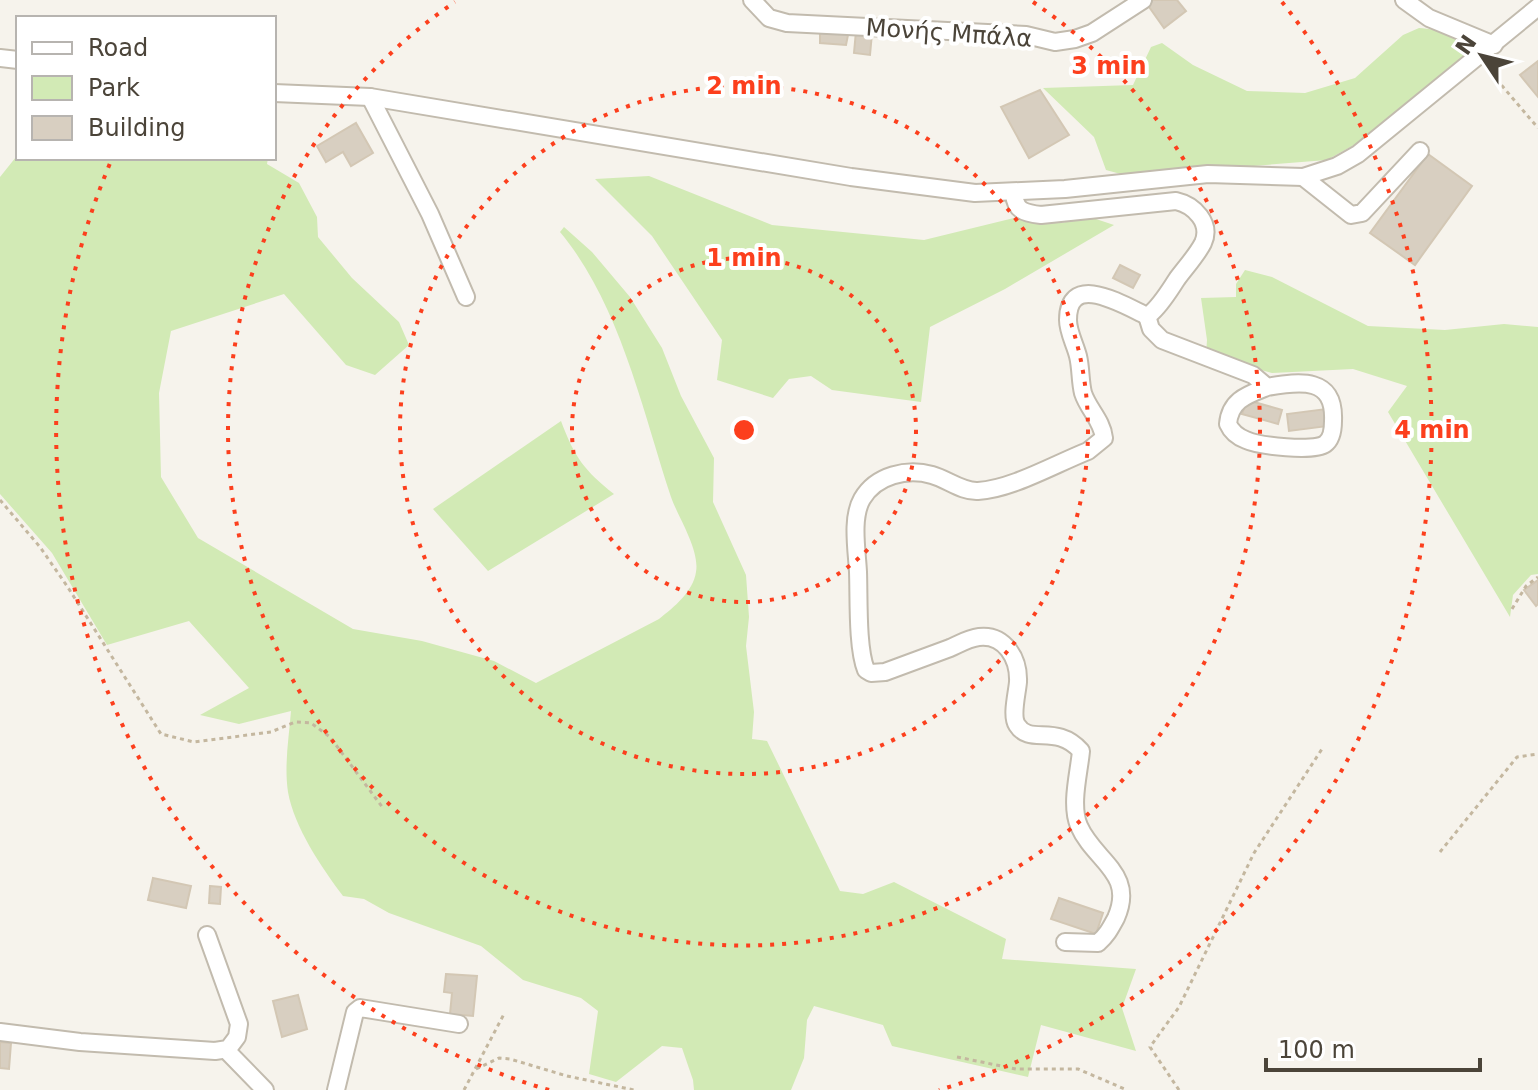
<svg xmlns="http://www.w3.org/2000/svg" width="1538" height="1090" viewBox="0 0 1538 1090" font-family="'DejaVu Sans',sans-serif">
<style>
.green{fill:#d2eab5}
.building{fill:#d8cfc1;stroke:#d3c7b4;stroke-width:2}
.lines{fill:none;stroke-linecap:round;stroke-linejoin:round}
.minor-casing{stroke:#c2bbae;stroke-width:20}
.path{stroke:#c4b79f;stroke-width:3;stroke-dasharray:4 4;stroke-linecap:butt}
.minor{stroke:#fff;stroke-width:16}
.ring{fill:none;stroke:#fc3f1d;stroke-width:4;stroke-dasharray:4 8}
.labels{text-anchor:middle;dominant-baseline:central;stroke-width:8;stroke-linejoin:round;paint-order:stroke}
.street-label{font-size:24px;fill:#4b4439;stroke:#fff}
.centre{fill:#fc3f1d;stroke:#fff;stroke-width:4}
.ring-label{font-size:24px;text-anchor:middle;font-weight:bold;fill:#fc3f1d;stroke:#fff;stroke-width:8;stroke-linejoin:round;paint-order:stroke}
</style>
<rect width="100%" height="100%" fill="#f6f3ec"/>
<g class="green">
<path d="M1419,28c20,2 42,3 48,25l-22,24 -84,64 -34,19 -199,16 -22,-6 -12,-33 -51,-49 90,-3 18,-38 11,-4 31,22 54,26 58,2 50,-15 48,-43z"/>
<path d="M18,146v12h250l-1,6 32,19 18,34 1,20 34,41 47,44 10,23 -34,30 -29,-10 -62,-71 -113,37 -12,62 2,84 37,61 155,91 69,12 72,20 42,22 123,-64c15,-12 34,-27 37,-47 4,-22 -18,-55 -25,-75 -29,-88 -51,-193 -111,-265l4,-5 28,25 38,45 32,51 19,48 33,62 -1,44 33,73 3,42 -3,29 8,66 -2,27 15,2 73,150 23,3 31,-12 112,57 -4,20 134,10 -14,39 14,43 -95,-26 -13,52 -136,-31 -9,-21 -69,-19 -7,14 -3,38 -13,32h-97l-1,-10 -11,-32 -20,-2 -46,36 -27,-8 9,-63 -17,-13 -58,-18 -42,-34 -92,-33 -25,-14 -21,-3c-21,-28 -49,-69 -55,-104 -4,-27 1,-55 3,-81l-52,13 -39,-9 49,-27 -60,-67 -82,24 -55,-92 -52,-59v-317l16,-20z"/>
<path d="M649,176l123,49 152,15 98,-24 37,7 34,-5 21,7 -109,64 -75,38 -9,75 -89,-12 -21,-14 -22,3 -16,19 -56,-18 5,-40 -70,-104 -57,-57z"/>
<path d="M1245,270l27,7 96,49 77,4 59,-6 34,3v247l-7,1 -18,20 -3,22 -122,-205 19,-26 -54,-17 -81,4 -66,-18 1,-15 -6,-42 35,-1v-13z"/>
<path d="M561,421c14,37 23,49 53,73l-126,77 -55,-62z"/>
</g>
<g class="building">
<path d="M1153,0h24l9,11 -22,17 -17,-24z"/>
<path d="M820,27l29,3 -3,15 -26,-2z"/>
<path d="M856,31l16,2 -2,22 -16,-2z"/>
<path d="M1538,61v36l-18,-22z"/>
<path d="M1040,90l29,45 -40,23 -28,-51z"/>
<path d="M356,123l17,30 -22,13 -8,-14 -17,10 -9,-16z"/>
<path d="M1428,154l44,32 -57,79 -45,-32z"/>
<path d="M1120,265l20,10 -7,13 -20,-10z"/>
<path d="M1247,400l35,10 -4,14 -36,-10z"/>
<path d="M1326,409l2,17 -39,5 -2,-17z"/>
<path d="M1538,580v24l-2,2 -12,-16z"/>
<path d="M153,878l38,8 -5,22 -38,-8z"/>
<path d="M210,886l11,1 -1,17 -11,-1z"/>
<path d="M1059,898l44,15 -7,21 -45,-15z"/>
<path d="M446,974l31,2 -4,40 -23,-2 2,-21 -8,-1z"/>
<path d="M298,995l9,34 -25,8 -9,-36z"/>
<path d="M0,1042l11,1 -2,26 -9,-1z"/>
</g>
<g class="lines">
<g class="minor-casing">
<g id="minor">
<path d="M752,0l17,18 18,5 239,12 29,7 20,-3 17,-6 51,-33"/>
<path d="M1404,0l25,18 65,27"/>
<path d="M0,58l18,2"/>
<path d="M274,93l96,4 481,80 124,16 90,-4 143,-15 95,3 34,-11 21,-12 180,-147"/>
<path d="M370,97l60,117 36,83"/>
<path d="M1303,177l48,38 11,-2 58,-62"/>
<path d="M1014,193c1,18 10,20 27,22l135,-14c18,4 36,22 27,42 -6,12 -18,25 -26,36 -8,12 -16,26 -27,35l-3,2c-22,-10 -79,-46 -79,4 0,12 7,24 10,36 3,12 2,25 5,37 5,16 19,27 21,45l-16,13c-33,13 -76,38 -110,40 -16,1 -31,-12 -46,-16 -25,-7 -56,0 -70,24 -11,19 -5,52 -4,73 1,26 -1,76 8,98l5,3 14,-1c22,-8 43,-16 65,-24 9,-4 19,-10 29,-11 26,-3 40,22 39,45 -1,12 -7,34 -1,43 13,21 39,-2 64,26 -2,22 -11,54 -2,75 15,35 57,47 37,92 -6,11 -9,17 -18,25l-33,-1"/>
<path d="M1147,316l4,13 11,11 91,35 14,12c34,-6 68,-10 66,34 0,8 -1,18 -8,23 -11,8 -66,2 -79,-4 -8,-3 -14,-7 -18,-16 2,-24 19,-29 39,-37"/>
<path d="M0,1032l80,10 135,9 13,-2 9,-12 2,-13 -32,-89"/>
<path d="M226,1050l39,40"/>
<path d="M336,1090l19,-78 5,-4 99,16"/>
</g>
</g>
<g class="path">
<path d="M1486,67l52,61"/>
<path d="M0,500l40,47 27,39 94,148 33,8 77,-10 24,-10 16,1 19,14 53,71"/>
<path d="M1512,609l14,-23 12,-9"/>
<path d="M1440,852l77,-95 21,-3"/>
<path d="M957,1057l59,12h62l49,21"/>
<path d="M476,1069l23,-11 11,1 57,17 67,14"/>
<path d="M464,1090l40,-76"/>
<path d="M1179,1090l-29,-43 29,-40 75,-154 68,-104"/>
</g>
<use href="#minor" class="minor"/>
</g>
<g class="ring">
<circle cx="744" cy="430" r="172"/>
<circle cx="744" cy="430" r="344"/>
<path d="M1033 2A516 516 0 1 1 455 2"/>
<path d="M549 1090A688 688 0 0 1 111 161M1282 2A688 688 0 0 1 939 1090"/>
</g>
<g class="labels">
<g class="street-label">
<text transform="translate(949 33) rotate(4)">Μονής Μπάλα</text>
</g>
</g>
<circle cx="744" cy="430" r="12" class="centre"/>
<g class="ring-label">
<text x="1109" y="74">3 min</text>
<text x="744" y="94">2 min</text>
<text x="744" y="266">1 min</text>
<text x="1432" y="438">4 min</text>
</g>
<rect x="16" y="16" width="260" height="144" fill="#ffffff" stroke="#b7b4b0" stroke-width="2"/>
<rect x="32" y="42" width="40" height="12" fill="#ffffff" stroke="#b7b4b0" stroke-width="2"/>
<text x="88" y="56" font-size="24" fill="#4b4439">Road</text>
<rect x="32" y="76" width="40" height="24" fill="#d2eab5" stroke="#b7b4b0" stroke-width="2"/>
<text x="88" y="96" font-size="24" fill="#4b4439">Park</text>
<rect x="32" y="116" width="40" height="24" fill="#d8cfc1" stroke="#b7b4b0" stroke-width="2"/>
<text x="88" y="136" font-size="24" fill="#4b4439">Building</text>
<g transform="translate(1482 56) rotate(305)" stroke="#ffffff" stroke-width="6" paint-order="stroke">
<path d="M0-6L14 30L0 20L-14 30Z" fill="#4b4439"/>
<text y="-12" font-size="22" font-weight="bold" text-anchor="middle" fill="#4b4439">N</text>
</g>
<path d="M1266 1058v12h214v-12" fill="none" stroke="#4b4439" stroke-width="4"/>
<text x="1278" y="1058" font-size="24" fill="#4b4439" stroke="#ffffff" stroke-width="6" paint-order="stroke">100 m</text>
</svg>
